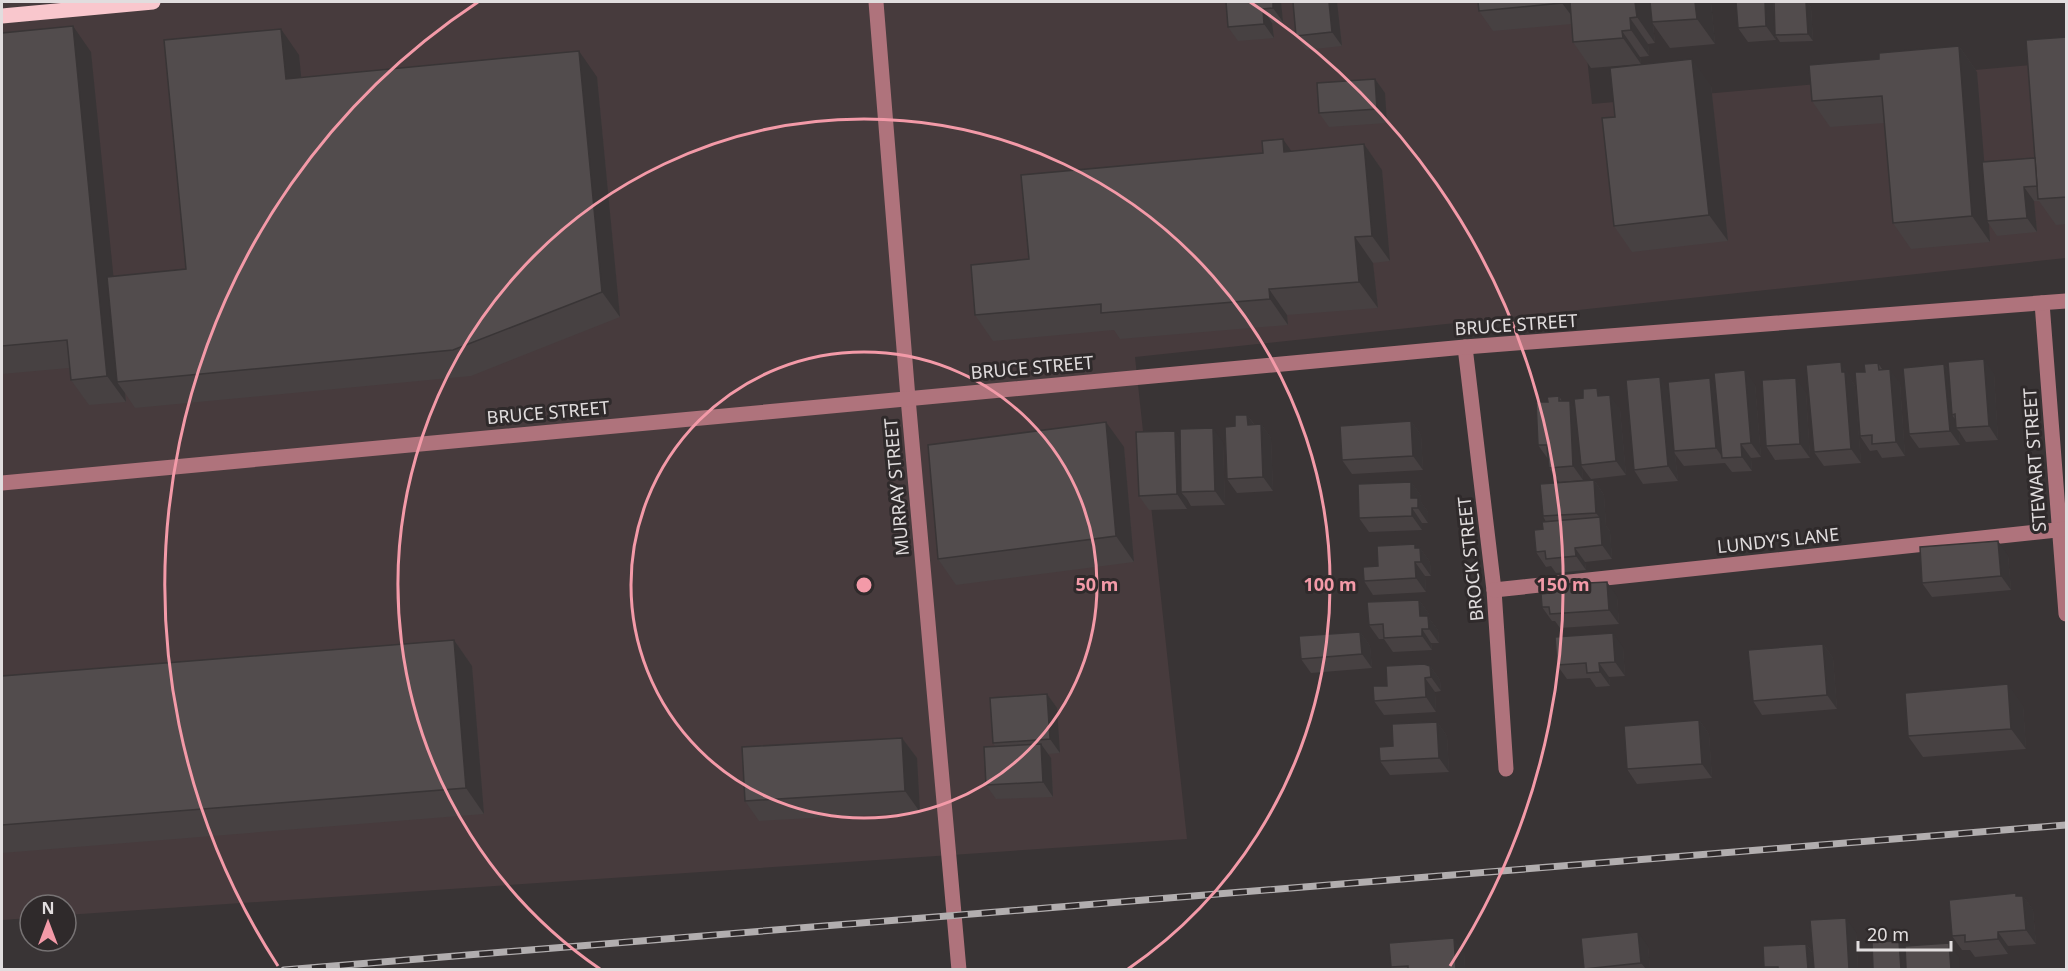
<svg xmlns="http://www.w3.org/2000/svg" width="2068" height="971" viewBox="0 0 2068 971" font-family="'Noto Sans',sans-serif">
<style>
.built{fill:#473b3d}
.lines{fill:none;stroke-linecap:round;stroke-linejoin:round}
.minor{stroke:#af737c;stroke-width:15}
.major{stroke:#f9c7cd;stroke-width:15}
.rail-casing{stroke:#b2aeaf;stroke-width:7}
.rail{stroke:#2f2a2b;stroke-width:4.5;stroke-dasharray:14;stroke-linecap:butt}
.wall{fill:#474142}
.shaded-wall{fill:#393536}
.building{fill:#524c4d;stroke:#393536;stroke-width:1.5}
.ring{fill:none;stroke:#f39aa8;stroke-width:3}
.labels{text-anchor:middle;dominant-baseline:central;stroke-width:6;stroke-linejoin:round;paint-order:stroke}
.street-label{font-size:18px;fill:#e1ddde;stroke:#2f2a2b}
.centre{fill:#f39aa8;stroke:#2f2a2b;stroke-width:3}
.ring-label{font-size:18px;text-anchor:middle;font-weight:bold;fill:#f39aa8;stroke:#2f2a2b;stroke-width:6;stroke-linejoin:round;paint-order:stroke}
</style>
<rect width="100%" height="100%" fill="#393435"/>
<path class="built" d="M2,2h1579l11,102 474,-42v196l-931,99 52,482 -1121,76v-10h-36v13l-28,2z"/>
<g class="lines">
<g class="minor">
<path d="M876,2l32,396 51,572"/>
<path d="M2042,303l24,311"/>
<path d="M1465,347l29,243 12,179"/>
<path d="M2,483l1463,-136 601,-46"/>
<path d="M1494,590l572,-61"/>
</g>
<path class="major" d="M2,16l151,-14"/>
<g class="rail-casing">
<path id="rail" d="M284,970l1782,-145"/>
</g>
<use href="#rail" class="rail"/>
</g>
<g class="wall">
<path d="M1226,2h55l2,20 -11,1 2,15 -36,3 -10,-14z"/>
<path d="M1337,2l5,44 -36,4 -10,-14z"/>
<path d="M1478,2h233l4,42 -45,4 -17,-24 2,19 -7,1 1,12 -9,1 1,7 -50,4 -18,-26 -1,-18 -79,7 -14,-20z"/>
<path d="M1774,2h33l4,5 2,34 -33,1 -4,-6v4l-28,2 -10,-14z"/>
<path d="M2,33l89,19 22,224 73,-7 113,-214 2,22h296l23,240 -149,59 -336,32 -10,-15 1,9 -37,3 -18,-25 -2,-12 -67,6z"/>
<path d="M2067,37v187l-11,1 -17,-24h-5l3,31 -40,4 -8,-12 1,18 -79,7 -18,-26 -8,-100 -55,4 -18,-26 67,-42 80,-13 18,26 7,90 51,-4z"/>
<path d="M1375,79l10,14 2,30 -58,4 -10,-14z"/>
<path d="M1711,85l17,156 -96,11 -18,-26 1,-109z"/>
<path d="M1364,144l18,26 8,91 -17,2 5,45 -91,7 1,10 -168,14 -6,-9 -121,11 -18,-26 54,-56 262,-108z"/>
<path d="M1878,363l4,6 18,14 5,73 -23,2 -5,-8 -7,1 -10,-15 5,-64z"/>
<path d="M1944,364l5,7 45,2 4,67 -32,2 -7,-11 1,14 -41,3 -10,-14z"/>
<path d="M1851,376v4l4,6 6,77 -37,3 -10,-14z"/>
<path d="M1755,384l6,73 -10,1 1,13 -20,1 -7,-9 -41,3 -9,-12 3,27 -35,3 -9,-14 35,-81z"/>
<path d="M1597,388l5,8 18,13 6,66 -35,4 -9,-12 1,13 -24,2 -10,-14 -1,-9 -10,-14 10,-43 11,-6 3,5 13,8 8,-11z"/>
<path d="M1806,392l4,66 -35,2 -9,-14z"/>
<path d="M1247,415l7,9h7l10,14 2,53 -36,2 -10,-14 8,-53z"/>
<path d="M1411,421l10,14 2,35 -71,4 -10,-14z"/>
<path d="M1180,438l43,4 2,63 -34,1 -4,-7v10l-38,1 -10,-14z"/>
<path d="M1124,447l10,115 -178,23 -18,-26z"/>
<path d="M1594,480l10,15 2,31 4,5 2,28 -27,3 1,8 -30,3 -5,-7 -5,1 -10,-15 7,-23 3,-7 -3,-6z"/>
<path d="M1411,482l10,14v6l7,10v11h-6v7l-53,2 -10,-14z"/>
<path d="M1415,544l3,4h2l10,14 1,14h-6l1,16 -53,3 -9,-14 14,-15z"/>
<path d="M2008,555l3,35 -79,7 -10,-14z"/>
<path d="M1617,596l2,28 -59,4 -5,-7h-3l-10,-14z"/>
<path d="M1419,600l10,14v4l9,12 1,13h-8l1,7 -39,2 -9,-13h-5l-10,-14z"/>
<path d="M1360,632l10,14 2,22 -61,5 -10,-14z"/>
<path d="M454,640l18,26 12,148 -482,39v-177z"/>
<path d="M1823,644l10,14 4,51 -75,6 -9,-14z"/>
<path d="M1623,647l2,29 -16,1 1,9 -14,1 -6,-9 -23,1 -10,-14z"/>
<path d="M1430,666l10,14 1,11 -6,1 1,20 -52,3 -10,-14 13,-15z"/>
<path d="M1047,694l10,14 3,45 -12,1 3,4 2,39 -57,2 -10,-14 9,-39 -2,-3z"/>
<path d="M2023,705l3,44 -103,8 -15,-21z"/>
<path d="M1699,720l10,14 3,44 -75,6 -10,-15z"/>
<path d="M1437,722l10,14 2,36 -59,3 -10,-14z"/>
<path d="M902,738l15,20 3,54 -161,9 -14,-20z"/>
<path d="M2018,896h5l10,14 3,34 -28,2v8l-33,3 -5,-7h-8l-10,-14z"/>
<path d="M1856,932l2,37h-92l-2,-2 42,-23 7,9z"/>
<path d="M1648,946l2,23h-66z"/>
<path d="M1464,952l1,17h-73l-1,-2z"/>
</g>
<g class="shaded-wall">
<path d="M1273,2h8l2,20 -10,-14z"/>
<path d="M1329,2h8l5,44 -10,-14z"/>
<path d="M1562,2h12l3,21 -15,-20z"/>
<path d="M1635,2h16l1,20 1,2 2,19 -18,-26z"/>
<path d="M1695,2h16l4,42 -18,-25z"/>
<path d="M1765,2h8l3,38 -10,-14z"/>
<path d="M1806,2h1l4,5 2,34 -5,-7z"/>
<path d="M1263,9l9,14 2,15 -10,-14z"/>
<path d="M1630,18l18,26 1,12 -18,-26z"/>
<path d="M73,26l18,26 33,330h-7l8,11 1,9 -19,-26z"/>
<path d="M281,29l18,26 5,50 -18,-26z"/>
<path d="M1622,31l18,26 1,7 -18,-26z"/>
<path d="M1959,46l18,26 12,149h-2l2,3 1,18 -18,-26z"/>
<path d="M579,51l18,26 23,240 -18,-25z"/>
<path d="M1692,59l19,26 17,156 -19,-26z"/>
<path d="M1375,79l10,14 2,30 -10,-14z"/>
<path d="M1283,139l18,26 -17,-13z"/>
<path d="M1364,144l18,26 8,91 -18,-25z"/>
<path d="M2024,187l10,14 3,31 -10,-14z"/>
<path d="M1355,237l18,26 5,45 -19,-26z"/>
<path d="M1269,289l18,26 1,10 -18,-26z"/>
<path d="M1984,359l10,14 4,67 -9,-14z"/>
<path d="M1841,362l10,14v4l4,6 6,77 -10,-14z"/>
<path d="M1944,364l10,14 1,36 -3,1 6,8 -2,5 3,3 1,14 -10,-14z"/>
<path d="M1890,369l10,14 5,73 -9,-14z"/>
<path d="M1745,370l10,14 6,73 -10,-14z"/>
<path d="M1660,377l10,15 4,59 1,3 3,27 -10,-15z"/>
<path d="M1710,378l10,15 3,65 -7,-10z"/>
<path d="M1796,378l10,14 4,66 -10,-14z"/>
<path d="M1597,388l10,14 -9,-6z"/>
<path d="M1610,395l10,14 6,66 -10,-14z"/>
<path d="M1570,401l10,14 1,50 1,2 1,13 -10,-14z"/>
<path d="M1247,415l10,14 -9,-4z"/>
<path d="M1411,421l10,14 2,35 -10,-14z"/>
<path d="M1106,422l18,25 10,115 -18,-26z"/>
<path d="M1261,424l10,14 2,53 -10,-14z"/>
<path d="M1213,428l10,14 2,63 -10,-14z"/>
<path d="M1175,431l10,14 -4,47 6,7v10l-10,-15z"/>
<path d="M1741,444l10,14 1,13 -10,-14z"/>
<path d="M1594,480l10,15 2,31 4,5 2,28 -10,-14 -2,-27 -4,-5z"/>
<path d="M1411,482l10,14v6l7,10v11l-17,-25z"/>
<path d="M1412,508l10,15v7l-10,-14z"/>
<path d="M1998,541l10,14 3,35 -10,-14z"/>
<path d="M1415,544l6,7 -1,-3 10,14 1,14 -10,-14 -6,-14z"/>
<path d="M1575,548l10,14 1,8 -10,-14z"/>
<path d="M1415,562l10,14 1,16 -10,-14z"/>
<path d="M1607,582l10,14 2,28 -10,-14z"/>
<path d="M1419,600l10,14v4l9,12 1,13 -19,-27z"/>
<path d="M1422,629l9,14 1,7 -10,-14z"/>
<path d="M1360,632l10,14 2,22 -10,-14z"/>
<path d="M1613,633l10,14 2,29 -10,-14z"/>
<path d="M454,640l18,26 12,148 -18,-26z"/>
<path d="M1823,644l10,14 4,51 -10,-14z"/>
<path d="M1599,663l10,14 1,9 -10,-14z"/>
<path d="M1430,666l10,14 1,11 -10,-14z"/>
<path d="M1425,678l10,14 1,20 -10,-15z"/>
<path d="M2008,684l15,21 3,44 -15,-20z"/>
<path d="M1047,694l10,14 3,45 -10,-14z"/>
<path d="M1699,720l10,14 3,44 -10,-14z"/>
<path d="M1437,722l10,14 2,36 -10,-14z"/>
<path d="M902,738l15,20 3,54 -15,-21z"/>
<path d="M1041,744l10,14 2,39 -10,-15z"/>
<path d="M2016,893l7,11v-8l10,14 3,34 -10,-14z"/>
<path d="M1846,918l10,14 2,37h-9z"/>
<path d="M1638,932l10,14 2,23h-4l-5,-6z"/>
<path d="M1998,932l10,14v8l-10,-15z"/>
<path d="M1454,938l10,14 1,17h-9z"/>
<path d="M1899,941l10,14 1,14h-9z"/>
<path d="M1949,943l10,14 1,12h-9z"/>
<path d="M1806,944l10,14 1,11h-9z"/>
</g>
<g class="building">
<path d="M1226,2h47v6l-10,1 1,15 -36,3z"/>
<path d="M1293,2h36l3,30 -36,4z"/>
<path d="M1478,2h84v1l-83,8z"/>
<path d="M1570,2h65l2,15 -7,1 1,12 -9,1 1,7 -50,4z"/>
<path d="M1650,2h45l2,17 -45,3z"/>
<path d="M1736,2h29l1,24 -28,2z"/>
<path d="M1774,2h32l2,32 -33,1z"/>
<path d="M73,26l34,350 -36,4 -4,-40 -65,6v-313z"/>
<path d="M281,29l5,50 293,-28 23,241 -149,58 -336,32 -10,-105 79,-8 -22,-229z"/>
<path d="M2067,37v160l-29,2 -12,-159z"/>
<path d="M1959,46l13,170 -79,7 -11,-127 -70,5 -3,-36 70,-6v-6z"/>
<path d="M1692,59l17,156 -95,11 -12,-108 13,-1 -5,-49z"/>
<path d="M1375,79l2,30 -58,4 -2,-30z"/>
<path d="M1283,139l1,13 80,-8 8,92 -17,1 4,45 -90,7 1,10 -169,14v-9l-126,11 -4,-50 58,-6 -8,-84 242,-22 -1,-12z"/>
<path d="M2035,158l2,28 -13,1 3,31 -40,3 -5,-59z"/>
<path d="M1984,359l5,67 -33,2 -1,-14 -3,1 -4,-53z"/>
<path d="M1841,362l1,10h3l6,77 -37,3 -8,-87z"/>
<path d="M1878,363l1,7 11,-1 6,73 -24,2v-9l-12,1 -5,-64h10l-1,-8z"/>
<path d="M1944,364l6,67 -41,3 -6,-66z"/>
<path d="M1745,370l6,73 -10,1 1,13 -20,1 -8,-85z"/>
<path d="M1660,377l8,89 -34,4 -8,-90z"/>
<path d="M1710,378l6,70 -42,3 -6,-69z"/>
<path d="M1796,378l4,66 -34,2 -4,-66z"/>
<path d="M1597,388l1,8 12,-1 6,66 -35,4 -7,-66 9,-1v-9z"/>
<path d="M1559,396v5h11l3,65 -24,2 -2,-23h-9l-2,-43h12l-1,-5z"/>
<path d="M1235,415h12l1,10 13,-1 2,53 -36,2 -2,-52 10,-1z"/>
<path d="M1411,421l2,35 -71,4 -2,-34z"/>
<path d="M1106,422l10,114 -178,23 -10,-114z"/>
<path d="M1213,428l2,63 -34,1 -1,-63z"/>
<path d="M1175,431l2,63 -38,2 -3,-64z"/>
<path d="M1594,480l2,33 -53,3 -3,-32z"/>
<path d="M1411,482v16h7v10h-6v8l-53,2 -1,-34z"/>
<path d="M1600,517l2,28 -27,3 1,8 -30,3 -1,-8 -9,1 -2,-22 9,-1 -1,-7z"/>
<path d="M1998,541l3,35 -79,7 -2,-36z"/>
<path d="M1415,544v4h5l1,14h-6l1,16 -52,3 -1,-14 15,-1 -1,-20z"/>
<path d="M1607,582l2,28 -59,4 -1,-7h-7l-1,-13 8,-1 -1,-8z"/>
<path d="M1419,600l1,16h8l1,13h-7v7l-38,2 -1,-14 -14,1 -2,-23z"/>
<path d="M1360,632l2,22 -61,5 -2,-23z"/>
<path d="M1613,633l2,29 -16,1 1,9 -13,1 -1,-10 -29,2 -2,-28z"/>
<path d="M454,640l12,148 -464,37v-149z"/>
<path d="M1823,644l4,51 -74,6 -5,-51z"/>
<path d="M1424,664l6,2 1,11 -6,1 1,19 -52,4 -1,-15h14l-1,-20z"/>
<path d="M2008,684l3,45 -103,7 -3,-43z"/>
<path d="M1047,694l3,45 -57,4 -3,-45z"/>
<path d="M1699,720l3,44 -75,5 -3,-43z"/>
<path d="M1437,722l2,36 -59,3 -1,-14 14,-1 -1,-22z"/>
<path d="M902,738l3,53 -160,10 -3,-54z"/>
<path d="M1041,744l2,38 -57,3 -2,-38z"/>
<path d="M2016,893v3h7l3,34 -28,2v7l-33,3v-7l-13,1 -3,-36z"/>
<path d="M1846,918l3,51h-35l-4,-49z"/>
<path d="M1638,932l3,31 -57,6 -3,-31z"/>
<path d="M1454,938l2,31h-48v-3l-17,1 -2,-24z"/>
<path d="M1899,941l2,28h-28l-1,-27z"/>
<path d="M1949,943l2,26h-45l-1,-23z"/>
<path d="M1806,944l2,25h-30v-2h-14l-1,-21z"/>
</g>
<g class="ring">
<circle cx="864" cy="585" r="233"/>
<path d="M600 969A466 466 0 1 1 1128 969"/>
<path d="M278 966A699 699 0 0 1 478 2M1250 2A699 699 0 0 1 1450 966"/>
</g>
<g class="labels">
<g class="street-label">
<text transform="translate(1516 324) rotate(-4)">BRUCE STREET</text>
<text transform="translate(1032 367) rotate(-5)">BRUCE STREET</text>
<text transform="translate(548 412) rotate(-5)">BRUCE STREET</text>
<text transform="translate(2034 460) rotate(-94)">STEWART STREET</text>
<text transform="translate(896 487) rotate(-95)">MURRAY STREET</text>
<text transform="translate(1778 540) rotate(-6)">LUNDY'S LANE</text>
<text transform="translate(1470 559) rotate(-96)">BROCK STREET</text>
</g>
</g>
<circle cx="864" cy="585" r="9" class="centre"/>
<g class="ring-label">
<text x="1097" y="591">50 m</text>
<text x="1330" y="591">100 m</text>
<text x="1563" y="591">150 m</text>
</g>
<rect width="2068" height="971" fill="none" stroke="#e1ddde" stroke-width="6"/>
<g transform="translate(48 923)"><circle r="28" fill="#2f2a2b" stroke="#767273" stroke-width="1.5"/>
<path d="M0-4.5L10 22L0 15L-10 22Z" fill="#f39aa8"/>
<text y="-9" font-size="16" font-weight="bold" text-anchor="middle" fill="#e1ddde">N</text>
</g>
<path d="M1858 941v9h93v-9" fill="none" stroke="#e1ddde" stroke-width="3"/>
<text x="1867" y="941" font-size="18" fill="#e1ddde" stroke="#2f2a2b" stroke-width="4.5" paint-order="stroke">20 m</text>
</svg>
